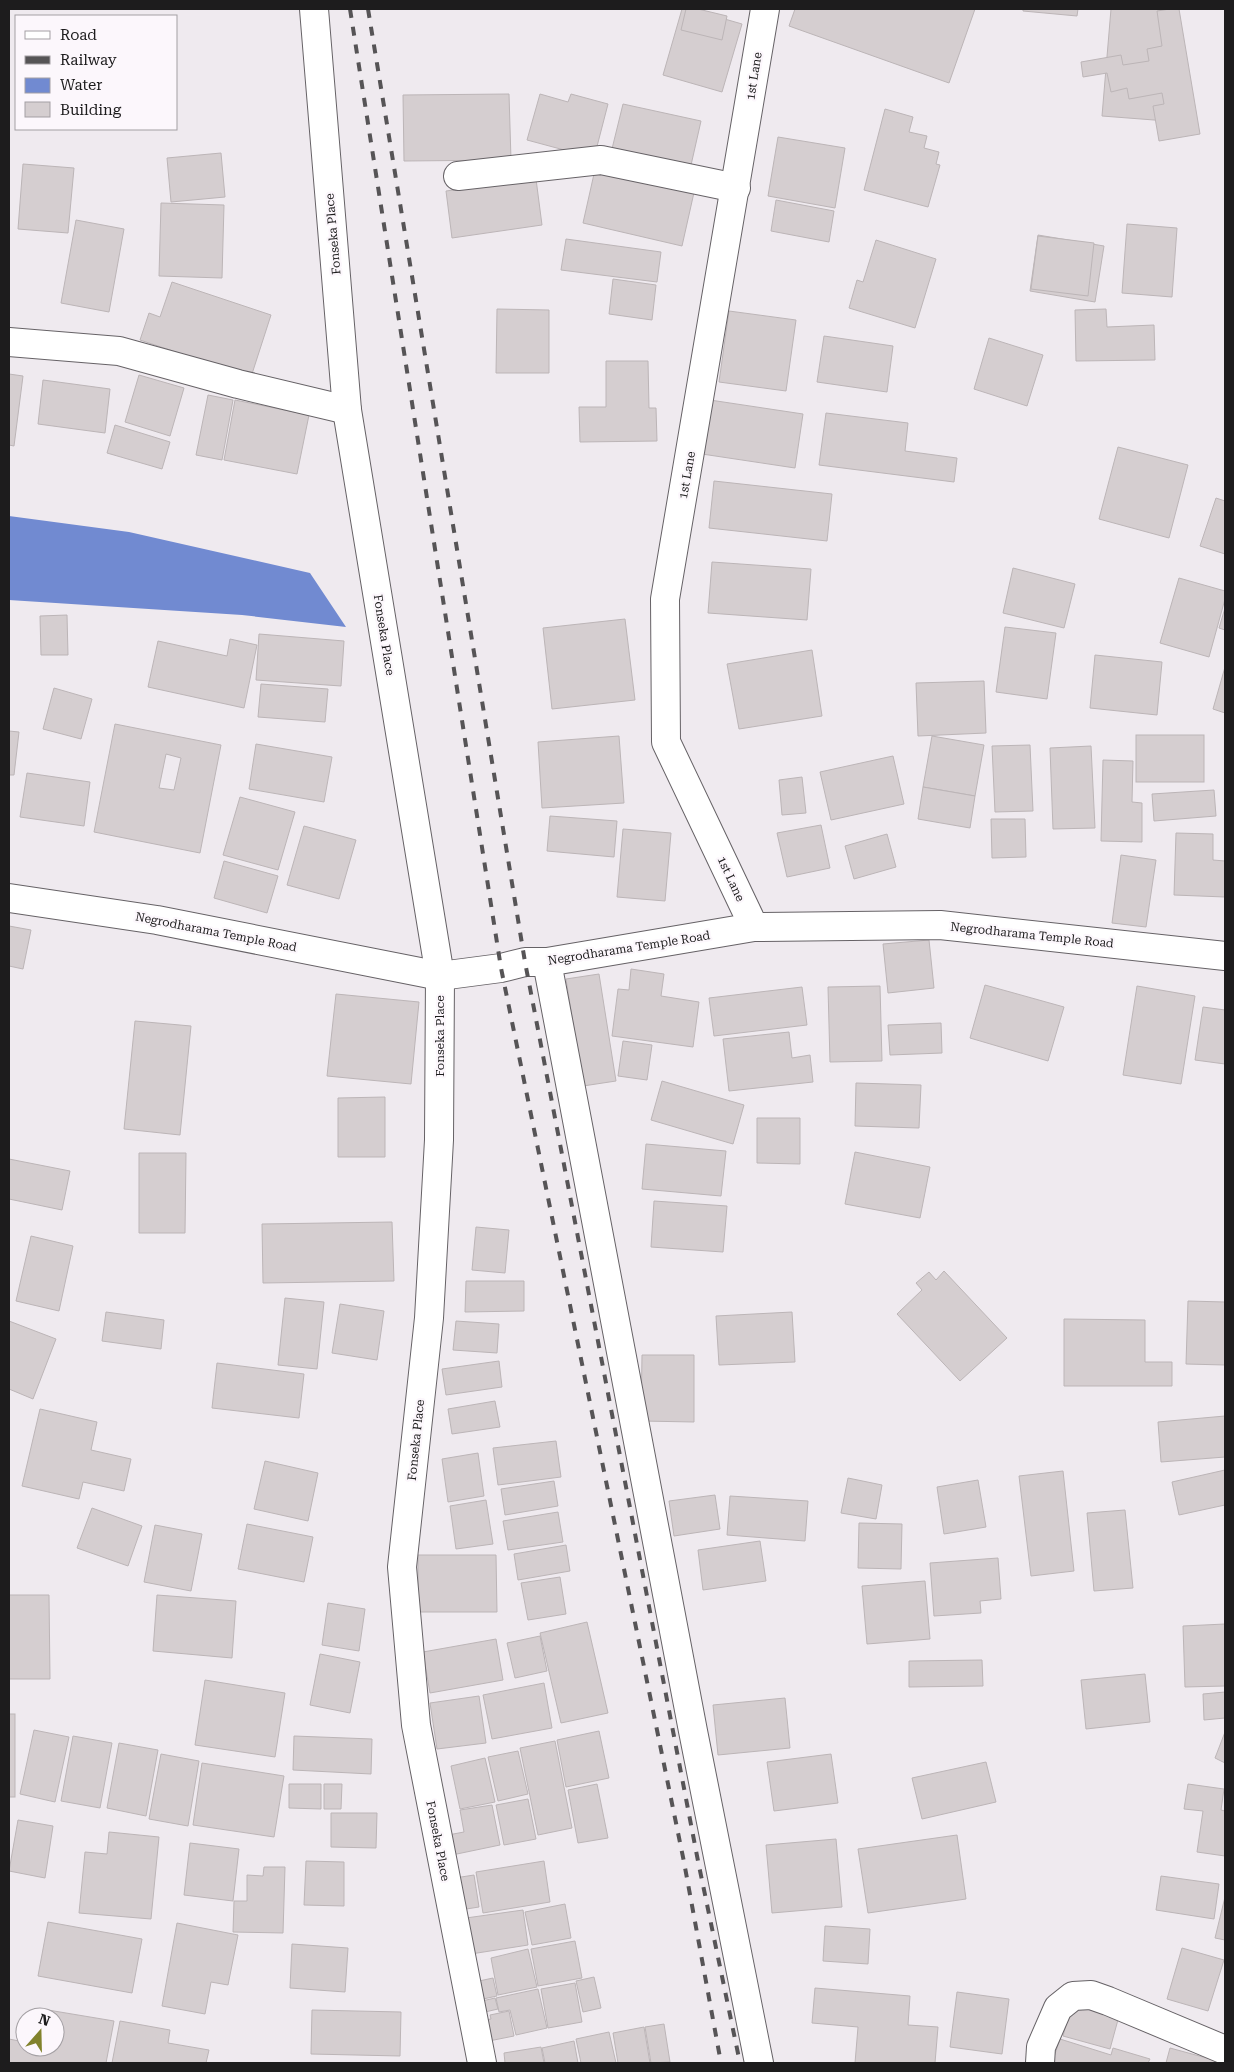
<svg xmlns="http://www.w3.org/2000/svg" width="1234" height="2072" viewBox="0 0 1234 2072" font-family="'Roboto Serif',serif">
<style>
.water{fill:#718ad1}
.building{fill:#d5ced0;stroke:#bcb5b7;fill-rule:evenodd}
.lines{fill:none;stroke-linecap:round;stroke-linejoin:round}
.minor-casing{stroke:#666266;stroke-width:30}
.minor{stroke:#fff;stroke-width:28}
.rail{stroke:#565456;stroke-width:4;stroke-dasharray:9 9;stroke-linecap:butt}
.labels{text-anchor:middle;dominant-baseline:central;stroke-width:4.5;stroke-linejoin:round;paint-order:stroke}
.street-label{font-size:12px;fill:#1d1c1d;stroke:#fcf7fc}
</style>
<rect width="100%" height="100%" fill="#efeaef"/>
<path class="water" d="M9,516l120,16 181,41 36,54 -104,-12 -233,-15z"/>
<g class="building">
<path d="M682,9h8l52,15 -20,68 -59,-17z"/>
<path d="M686,9h12l29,7 -5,24 -41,-10z"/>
<path d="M795,9h180l-26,74 -160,-57z"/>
<path d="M1023,9h55l-1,7 -54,-5z"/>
<path d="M1111,9h65l-9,112 -65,-5z"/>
<path d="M1170,9h9l21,125 -41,7 -6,-35 11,-2 -2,-11 -33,6 -2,-11 -16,4 -4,-19 -24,4 -2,-15 40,-7 2,10 26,-4 -2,-12 15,-3 -5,-35z"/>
<path d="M509,94l2,66 -107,1 -1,-66z"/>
<path d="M540,94l28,8 3,-8 37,10 -14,54 -67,-18z"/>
<path d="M623,104l78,17 -12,53 -79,-17z"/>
<path d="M885,109l28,8 -4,15 18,4 -3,12 15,4 -3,12 4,1 -12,42 -64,-17z"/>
<path d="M778,137l67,11 -10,60 -67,-12z"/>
<path d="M221,153l4,44 -54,5 -4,-44z"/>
<path d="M23,164l51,4 -6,65 -50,-4z"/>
<path d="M596,165l99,23 -13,58 -99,-23z"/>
<path d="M536,179l6,46 -90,13 -6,-47z"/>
<path d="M776,200l58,11 -5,31 -58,-11z"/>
<path d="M161,203l63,2 -2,73 -63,-2z"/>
<path d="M76,220l48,9 -15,83 -48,-9z"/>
<path d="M1127,224l50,4 -5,69 -50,-4z"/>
<path d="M1038,235l66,11 -9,56 -65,-11z"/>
<path d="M1038,236l56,7 -6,53 -57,-7z"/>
<path d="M566,239l95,13 -4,30 -96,-12z"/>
<path d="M876,240l60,19 -21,69 -66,-20 8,-28 6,2z"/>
<path d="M613,279l43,6 -4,35 -43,-6z"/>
<path d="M172,282l99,33 -20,62 -111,-37 9,-27 11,4z"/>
<path d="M497,309l52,1v63h-53z"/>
<path d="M1106,309l1,18 47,-2 1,35 -79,1 -1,-51z"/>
<path d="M729,311l67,9 -10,71 -67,-9z"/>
<path d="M824,336l69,10 -6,46 -70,-10z"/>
<path d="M989,338l54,17 -16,51 -53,-17z"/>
<path d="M606,361h42l1,47h7l1,33 -77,1 -1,-35h27z"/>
<path d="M9,374l14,2 -9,70 -5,-1z"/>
<path d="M139,375l45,13 -14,48 -45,-14z"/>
<path d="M43,380l67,9 -5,44 -67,-9z"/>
<path d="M208,395l25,5 -11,60 -26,-5z"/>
<path d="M235,400l74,15 -12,59 -73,-14z"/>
<path d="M710,400l93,14 -8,54 -93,-14z"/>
<path d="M826,413l82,10 -3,28 52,7 -3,24 -135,-17z"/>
<path d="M115,425l55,17 -8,27 -55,-16z"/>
<path d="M1118,447l70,18 -19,73 -70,-19z"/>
<path d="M714,481l118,13 -5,47 -118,-13z"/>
<path d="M1216,498l9,3v53l-25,-8z"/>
<path d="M712,562l99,7 -4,51 -99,-7z"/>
<path d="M1013,568l62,16 -11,44 -61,-15z"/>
<path d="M1179,578l46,13v8l-16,58 -49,-14z"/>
<path d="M1225,608v22l-6,-2z"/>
<path d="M67,615l1,40h-27l-1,-39z"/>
<path d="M625,619l10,81 -83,9 -9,-81z"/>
<path d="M1005,627l51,6 -9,66 -51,-7z"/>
<path d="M259,634l85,7 -3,45 -85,-6z"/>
<path d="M230,639l27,6 -13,63 -96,-21 10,-46 69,15z"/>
<path d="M812,650l10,66 -83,13 -12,-65z"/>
<path d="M1095,655l67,7 -5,53 -67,-7z"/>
<path d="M1225,667v46l-12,-4z"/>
<path d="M984,681l2,52 -68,3 -2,-53z"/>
<path d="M261,684l67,5 -3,33 -67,-5z"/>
<path d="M54,688l38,11 -11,40 -38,-10z"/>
<path d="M115,724l106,21 -21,108 -106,-21zM166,754l15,4 -7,32 -15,-2z"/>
<path d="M9,731l10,1 -5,43h-5z"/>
<rect x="1136" y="735" width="68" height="47"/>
<path d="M619,736l5,67 -82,5 -4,-66z"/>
<path d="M932,736l52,9 -9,51 -52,-9z"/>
<path d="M256,744l76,13 -8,45 -75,-13z"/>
<path d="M1030,745l3,66 -38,1 -3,-66z"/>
<path d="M1091,746l4,82 -42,1 -3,-81z"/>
<path d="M893,756l11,48 -73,16 -11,-48z"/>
<path d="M1103,760l30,1 -1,41 10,1v39l-41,-1z"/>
<path d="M27,773l63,9 -6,44 -64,-9z"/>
<path d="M802,777l4,36 -24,2 -3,-35z"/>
<path d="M923,787l52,9 -5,32 -52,-9z"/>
<path d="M1214,790l2,26 -62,5 -2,-27z"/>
<path d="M240,797l55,15 -17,58 -55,-15z"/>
<path d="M550,816l67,5 -3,36 -67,-6z"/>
<path d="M991,819h34l1,38 -34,1z"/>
<path d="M821,825l9,43 -43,9 -10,-44z"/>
<path d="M304,826l52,14 -17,59 -52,-14z"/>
<path d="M623,829l48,4 -6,68 -48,-4z"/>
<path d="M1176,833l37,1v26l12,1v36l-51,-2z"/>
<path d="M887,834l9,33 -42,12 -9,-33z"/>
<path d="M1121,855l35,5 -10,67 -34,-4z"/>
<path d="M224,861l54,15 -11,37 -53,-15z"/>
<path d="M9,926l22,4 -8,39 -14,-3z"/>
<path d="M929,940l5,48 -46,5 -5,-49z"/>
<path d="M631,969l33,5 -3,22 38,6 -6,45 -81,-11 6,-47 11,1z"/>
<path d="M599,974l17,107 -33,5 -17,-107z"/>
<path d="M985,985l79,22 -16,54 -78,-23z"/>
<path d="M880,986l2,75 -52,1 -2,-75z"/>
<path d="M1137,986l58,10 -14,88 -58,-9z"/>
<path d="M802,987l5,38 -93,11 -5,-38z"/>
<path d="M336,994l83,8 -8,82 -84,-8z"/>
<path d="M1203,1007l22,3v54l-30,-4z"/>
<path d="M135,1021l56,5 -11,109 -56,-6z"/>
<path d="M941,1023l1,30 -52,2 -2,-30z"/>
<path d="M789,1032l3,26 18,-3 3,27 -84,9 -6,-52z"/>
<path d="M623,1041l29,4 -5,35 -29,-4z"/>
<path d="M662,1081l82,24 -11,39 -82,-24z"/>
<path d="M856,1083l65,2 -2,43 -64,-2z"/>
<path d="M385,1097v60h-47v-59z"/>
<path d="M757,1118h43v46l-43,-1z"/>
<path d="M646,1144l80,7 -5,45 -79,-7z"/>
<path d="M855,1152l75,15 -10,51 -75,-14z"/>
<path d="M139,1153h47l-1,80h-46z"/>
<path d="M9,1159l61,12 -8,39 -53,-11z"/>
<path d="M654,1201l73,5 -4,46 -72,-5z"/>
<path d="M392,1222l2,59 -131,2 -1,-59z"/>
<path d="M476,1227l33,3 -4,43 -33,-3z"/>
<path d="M31,1236l42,10 -14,65 -43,-10z"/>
<path d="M944,1271l63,67 -47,43 -63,-67 25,-24 -6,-7 13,-11 7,8z"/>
<path d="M466,1281h58v30l-59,1z"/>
<path d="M285,1298l39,4 -7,67 -39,-4z"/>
<path d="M1188,1301l37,1v63l-39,-1z"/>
<path d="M340,1304l44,7 -7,49 -45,-7z"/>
<path d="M106,1312l58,8 -3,29 -59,-8z"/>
<path d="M792,1312l3,50 -76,3 -3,-49z"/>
<path d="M1064,1319l81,1v42h27v24h-108z"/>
<path d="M9,1321l47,18 -23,60 -24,-10z"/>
<path d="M456,1321l43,3 -2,29 -44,-3z"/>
<path d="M642,1355h52v67l-53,-1z"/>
<path d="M499,1361l3,26 -56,8 -4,-26z"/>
<path d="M217,1363l87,11 -5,44 -87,-10z"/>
<path d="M495,1401l5,26 -48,7 -4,-25z"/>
<path d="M40,1409l57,13 -6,28 40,9 -7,32 -41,-9 -4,17 -57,-13z"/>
<path d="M1225,1416v41l-64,5 -3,-40z"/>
<path d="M556,1441l5,36 -63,8 -5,-37z"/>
<path d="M478,1453l6,43 -36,6 -6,-43z"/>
<path d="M265,1461l53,12 -10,48 -54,-12z"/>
<path d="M1225,1470v35l-46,10 -7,-33z"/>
<path d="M1063,1471l11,100 -43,5 -12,-100z"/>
<path d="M848,1478l34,7 -6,34 -35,-6z"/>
<path d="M978,1480l8,47 -42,7 -7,-47z"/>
<path d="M554,1481l4,25 -53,9 -4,-26z"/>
<path d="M715,1495l5,34 -46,7 -5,-35z"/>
<path d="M730,1496l78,5 -3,40 -78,-6z"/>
<path d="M486,1500l7,44 -37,5 -6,-43z"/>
<path d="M92,1508l50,18 -14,40 -51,-18z"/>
<path d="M1125,1510l8,78 -39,3 -7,-78z"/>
<path d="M558,1512l5,30 -55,8 -5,-29z"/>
<path d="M859,1523l43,1 -1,45 -43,-1z"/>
<path d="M247,1524l66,13 -9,45 -66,-13z"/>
<path d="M155,1525l47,9 -11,57 -47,-9z"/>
<path d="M760,1541l6,40 -63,9 -5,-40z"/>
<path d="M566,1545l4,26 -52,9 -4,-26z"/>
<path d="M418,1555h78l1,57h-79z"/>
<path d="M998,1558l3,41 -21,2 1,12 -47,3 -4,-53z"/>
<path d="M560,1577l6,37 -38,6 -7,-37z"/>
<path d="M925,1581l5,58 -63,5 -5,-58z"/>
<path d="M9,1595h40l1,84h-41z"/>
<path d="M157,1595l79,6 -4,57 -79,-7z"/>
<path d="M328,1603l37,6 -6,42 -37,-6z"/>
<path d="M587,1622l21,91 -47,10 -21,-90z"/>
<path d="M1225,1624v62l-40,1 -2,-61z"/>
<path d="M540,1636l7,35 -32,7 -8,-35z"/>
<path d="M496,1639l7,41 -73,13 -7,-41z"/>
<path d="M320,1654l40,8 -10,51 -40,-8z"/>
<path d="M982,1660l1,26 -74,1v-26z"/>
<path d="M1145,1674l5,48 -64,7 -5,-49z"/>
<path d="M205,1680l80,13 -10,64 -80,-12z"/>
<path d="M544,1683l8,45 -60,11 -9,-44z"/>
<path d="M1225,1692v26l-21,2 -1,-26z"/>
<path d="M479,1696l7,47 -49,6 -7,-46z"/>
<path d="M785,1698l5,50 -72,7 -5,-50z"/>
<rect x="9" y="1714" width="6" height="83"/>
<path d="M34,1730l35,7 -14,65 -35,-8z"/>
<path d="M599,1731l10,47 -43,9 -9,-47z"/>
<path d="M1225,1732v31l-10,-5z"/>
<path d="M73,1736l39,7 -12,65 -39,-7z"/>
<path d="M294,1736l78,3 -1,35 -78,-4z"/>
<path d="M555,1741l17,87 -34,7 -18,-87z"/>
<path d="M119,1743l39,7 -12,66 -39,-8z"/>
<path d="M518,1751l10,43 -30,7 -10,-44z"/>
<path d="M161,1754l38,7 -11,65 -39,-7z"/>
<path d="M831,1754l7,49 -64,8 -7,-49z"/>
<path d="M485,1758l10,44 -35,7 -9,-43z"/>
<path d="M986,1762l10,40 -74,17 -10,-41z"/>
<path d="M202,1763l82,13 -10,61 -81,-12z"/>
<path d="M289,1784h32v25l-32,-1z"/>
<path d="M324,1784h18l-1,25h-17z"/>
<path d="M597,1784l11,54 -30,5 -10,-53z"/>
<path d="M1188,1784l36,5 -3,21 4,1v45l-28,-4 6,-41 -19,-2z"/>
<path d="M528,1799l8,40 -32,6 -8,-40z"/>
<path d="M492,1805l8,40 -48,10 -4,-20 16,-3 -4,-22z"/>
<path d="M331,1813h46l-1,35 -45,-1z"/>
<path d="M18,1820l35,6 -8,52 -36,-7z"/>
<path d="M109,1832l50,5 -8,82 -72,-6 6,-61 22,2z"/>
<path d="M957,1835l9,64 -98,14 -10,-64z"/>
<path d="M836,1839l6,68 -70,6 -6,-68z"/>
<path d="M190,1843l49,6 -6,52 -49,-6z"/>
<path d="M306,1861l38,1v44l-40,-1z"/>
<path d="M544,1861l6,41 -67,11 -7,-41z"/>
<path d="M264,1867h21l-2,66 -50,-1 1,-31h13v-26l16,1z"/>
<path d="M474,1875l5,32 -19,3 -5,-32z"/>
<path d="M1161,1876l58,8 -5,35 -58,-9z"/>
<path d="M1225,1897v43l-10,-2z"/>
<path d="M565,1904l6,34 -39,7 -7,-33z"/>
<path d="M523,1910l5,35 -57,9 -5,-36z"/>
<path d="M48,1922l94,17 -10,54 -94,-17z"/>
<path d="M177,1923l61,12 -10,50 -17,-3 -6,32 -43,-8z"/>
<path d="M825,1926l45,3 -2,35 -45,-3z"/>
<path d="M575,1941l7,37 -44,8 -7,-37z"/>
<path d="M292,1944l56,4 -3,44 -55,-4z"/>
<path d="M1182,1948l42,12 -16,51 -41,-12z"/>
<path d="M528,1949l9,38 -39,8 -7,-37z"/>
<path d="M594,1977l7,31 -18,4 -7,-31z"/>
<path d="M493,1978l4,18 -14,3 -4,-18z"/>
<path d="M575,1983l7,39 -34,6 -7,-39z"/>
<path d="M815,1988l95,8 -2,29 30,2 -3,36h-80l3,-36 -46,-4z"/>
<path d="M538,1989l9,39 -31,7 -6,-25 -11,2 -3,-14z"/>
<path d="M957,1992l52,7 -7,55 -52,-7z"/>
<path d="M495,1998l3,11 -13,3 -3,-11z"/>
<path d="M1072,2003l47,13 -9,33 -47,-13z"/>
<path d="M42,2009l72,12 -8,42h-97v-24l10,2 4,-23h2v29h30v-30h-15z"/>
<path d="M312,2010l89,2 -1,44 -89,-2z"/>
<path d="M509,2011l5,25 -30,6 -4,-21 11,-2 -1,-4z"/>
<path d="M120,2021l50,9 -2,13 41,7 -3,13h-94z"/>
<path d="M664,2024l6,38 -19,1 -6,-36z"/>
<path d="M644,2027l6,36h-32l-5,-30z"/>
<path d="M609,2032l7,31h-35l-5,-24z"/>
<path d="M1060,2039l51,16 2,-7 37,11 -2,4h-96z"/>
<path d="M574,2041l4,22h-33l-3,-15z"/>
<path d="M541,2047l3,16h-39l-1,-10z"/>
<path d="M1170,2048l55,15h-59z"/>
</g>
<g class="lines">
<g class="minor-casing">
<g id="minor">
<path d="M314,9l33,401 93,566 -1,164 -10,178 -27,249 14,158 66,338"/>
<path d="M458,176l143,-16 135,28"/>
<path d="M9,342l110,9 119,33 109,26"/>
<path d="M9,898l148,22 283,56 61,-8 24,-6h22l207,-35 186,-2 285,31"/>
<path d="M754,927l-88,-185 -1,-143 100,-590"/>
<path d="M547,962l146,769 66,332"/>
<path d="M1040,2063l1,-16 17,-39 15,-12 18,-1 17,6 117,49"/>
</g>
</g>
<use href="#minor" class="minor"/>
<g class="rail">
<path d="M350,9l151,959 183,894 37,201"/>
<path d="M368,9l157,953 173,899 42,202"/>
</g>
</g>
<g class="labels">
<g class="street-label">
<text transform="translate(754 76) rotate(-81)">1st Lane</text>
<text transform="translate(333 234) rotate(-95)">Fonseka Place</text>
<text transform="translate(687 475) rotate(-80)">1st Lane</text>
<text transform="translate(384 635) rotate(81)">Fonseka Place</text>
<text transform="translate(731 879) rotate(65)">1st Lane</text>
<text transform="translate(216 932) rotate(11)">Negrodharama Temple Road</text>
<text transform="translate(1032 935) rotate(6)">Negrodharama Temple Road</text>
<text transform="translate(629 948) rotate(-9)">Negrodharama Temple Road</text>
<text transform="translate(440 1036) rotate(-90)">Fonseka Place</text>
<text transform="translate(416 1440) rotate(-84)">Fonseka Place</text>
<text transform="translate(438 1841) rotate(79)">Fonseka Place</text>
</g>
</g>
<rect width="1234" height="2072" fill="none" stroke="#1d1c1d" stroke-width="20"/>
<rect x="15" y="15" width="162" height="115" fill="#fcf7fc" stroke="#a39fa3"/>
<rect x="25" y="31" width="25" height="8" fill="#ffffff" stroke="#a39fa3"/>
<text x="60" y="40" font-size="15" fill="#1d1c1d">Road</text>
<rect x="25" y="56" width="25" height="8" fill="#565456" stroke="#a39fa3"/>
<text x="60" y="65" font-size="15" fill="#1d1c1d">Railway</text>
<rect x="25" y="78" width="25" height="15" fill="#718ad1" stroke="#a39fa3"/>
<text x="60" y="90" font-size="15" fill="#1d1c1d">Water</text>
<rect x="25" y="102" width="25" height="15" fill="#d5ced0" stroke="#a39fa3"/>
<text x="60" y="115" font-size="15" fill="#1d1c1d">Building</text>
<g transform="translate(40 2032) rotate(20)"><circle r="24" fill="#fcf7fc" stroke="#a39fa3"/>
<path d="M0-4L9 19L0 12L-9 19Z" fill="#81822c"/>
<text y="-8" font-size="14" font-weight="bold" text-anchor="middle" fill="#1d1c1d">N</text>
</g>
</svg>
